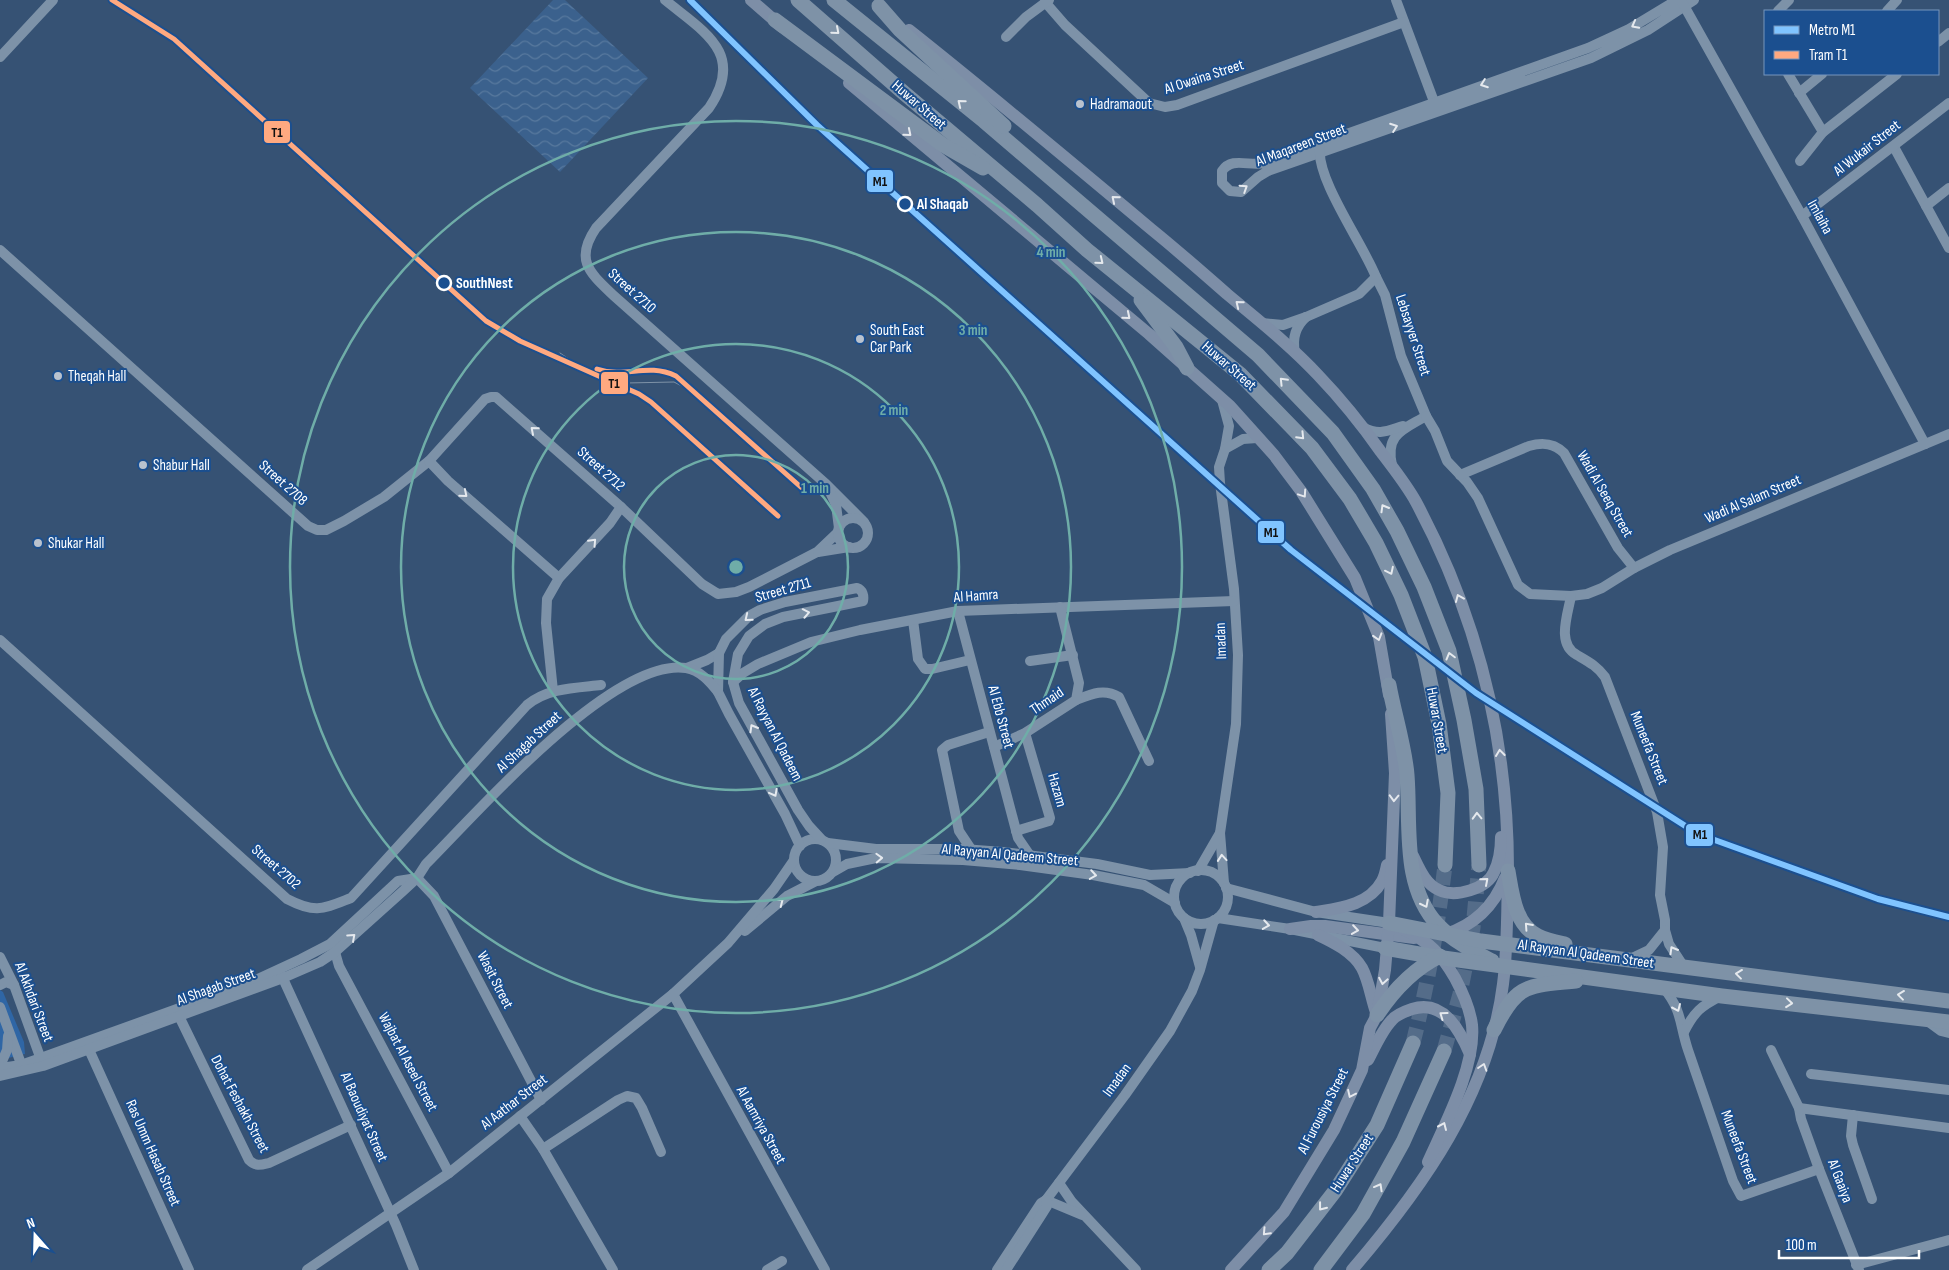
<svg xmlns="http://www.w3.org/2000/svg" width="1949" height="1270" viewBox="0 0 1949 1270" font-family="'Sofia Sans Condensed',sans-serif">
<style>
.pitch{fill:#2f66a5}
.water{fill:url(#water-waves)}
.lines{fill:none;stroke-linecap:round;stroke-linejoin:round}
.highway-tunnel{stroke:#546c89;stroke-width:15;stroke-dasharray:15 8;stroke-linecap:butt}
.minor{stroke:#7d92a8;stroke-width:10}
.major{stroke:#7d8ea7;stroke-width:12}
.highway{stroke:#7e92a7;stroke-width:15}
.tram{stroke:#7e92a7;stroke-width:1}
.tram-1-casing{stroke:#1b4f8f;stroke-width:9}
.tram-1{stroke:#ffa980;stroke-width:5}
.metro-1-casing{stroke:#1b4f8f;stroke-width:10}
.metro-1{stroke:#80c4ff;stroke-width:6}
.oneway{stroke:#e5e9ee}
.oneway2{stroke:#e5e9ed}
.oneway3{stroke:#e5e8ed}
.ring{fill:none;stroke:#6fada8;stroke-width:2.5}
.poi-dot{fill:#b9c2ce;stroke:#1b4f8f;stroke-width:2}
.stop-dot{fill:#1b4f8f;stroke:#fff;stroke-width:2.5}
.labels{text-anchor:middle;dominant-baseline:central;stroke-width:4;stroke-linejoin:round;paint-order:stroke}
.street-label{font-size:15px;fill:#fff;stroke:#1b4f8f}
.poi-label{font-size:15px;fill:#fff;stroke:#1b4f8f;text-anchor:start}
.stop-label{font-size:15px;font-weight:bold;fill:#fff;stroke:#1b4f8f;text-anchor:start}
.centre{fill:#6fada8;stroke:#1b4f8f;stroke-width:2.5}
.ring-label{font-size:15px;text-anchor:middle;font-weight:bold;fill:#6fada8;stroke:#1b4f8f;stroke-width:4;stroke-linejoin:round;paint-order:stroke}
.line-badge{stroke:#1b4f8f;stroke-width:2}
.pale-badge-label{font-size:14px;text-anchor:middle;font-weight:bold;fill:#111}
</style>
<defs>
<pattern id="water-waves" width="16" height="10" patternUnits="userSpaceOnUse" patternTransform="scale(1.25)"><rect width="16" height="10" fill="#3b618d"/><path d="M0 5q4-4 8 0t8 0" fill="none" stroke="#58799e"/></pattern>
</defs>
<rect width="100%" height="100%" fill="#365274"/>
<path class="pitch" d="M0,990l3,2 21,50 1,12 -25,6z"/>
<path class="water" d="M553,0h12l83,78 -88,94 -90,-84z"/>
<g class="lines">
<g class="highway-tunnel">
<path d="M1413,1043c15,-59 25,-118 32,-178"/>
<path d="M1444,1051l16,-57 13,-66 6,-63"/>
</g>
<g class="minor">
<path d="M665,0c39,32 81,53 44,108l-113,120c-22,32 -6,45 17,67l213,189 38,38"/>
<path d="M1396,0l40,107"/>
<path d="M1677,0l-48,29 -41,19 -323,115c-15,4 -33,-7 -43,8v12l8,8 11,1 17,-15 10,-6 323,-113 57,-28 46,-30"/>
<path d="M1045,2l20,23 84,78 16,4 12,-2 227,-83"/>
<path d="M1682,2l120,214 123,228"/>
<path d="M1778,11l11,-11"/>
<path d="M1887,11l10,-11"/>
<path d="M1006,37l20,-20 23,-17"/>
<path d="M1938,42l11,-9"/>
<path d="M0,57l53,-57"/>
<path d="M1788,74l35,58"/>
<path d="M1799,93l23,-19"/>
<path d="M1894,147l55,101"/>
<path d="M1800,161l23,-29 74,-58"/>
<path d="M1926,206l23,-18"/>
<path d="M1802,216l147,-113"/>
<path d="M0,250l308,276 9,4h9l18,-9 40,-24 45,-36 56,-62 6,-2h5l125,110 -11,16 -51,55 -12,21 -1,24 7,68"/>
<path d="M1376,277l9,18 16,61 25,60c-23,14 -41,18 -34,49"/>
<path d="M1262,323l21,2 23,-8 53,-23 17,-17c-13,-33 -60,-98 -56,-129"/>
<path d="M1295,352c-3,-14 0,-25 11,-35"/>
<path d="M1222,400l7,26 -4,23 -6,18 1,16 14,106 4,66 -2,69 -16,109 4,50"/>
<path d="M1426,416l9,15 12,30 20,21 11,16 40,87 12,9 41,2 16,-2 15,-6 32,-20 36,-18 279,-116"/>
<path d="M1363,427c16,9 24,4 40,-1"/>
<path d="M1225,449l18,-10 14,-1"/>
<path d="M429,461l19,20 111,97"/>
<path d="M1460,475l69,-29c14,-4 25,-3 35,7l54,95 16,20"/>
<path d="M830,492l6,13 3,23"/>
<path d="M621,507l81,77 16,10 18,-2 13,-5 68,-35 20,-19"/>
<circle cx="853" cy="533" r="15"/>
<path d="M818,552l31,-5"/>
<path d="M1571,596c-3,18 -15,48 6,59 12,7 20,11 28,22l52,135 6,35 -3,48 5,25v10l4,14 15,23"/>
<path d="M958,611l60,227 11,16"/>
<path d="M913,620l5,39 7,10h7l38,-9"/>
<path d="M0,640l287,259c29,15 36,10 64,-1l176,-193c21,-17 47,-17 74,-20"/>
<path d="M1030,661l43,-6"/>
<path d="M687,668l20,-8 12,-7"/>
<path d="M733,682l10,-9 15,-9 53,-22 49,-12 98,-19 276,-10"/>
<path d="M1076,700c15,-6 28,-12 43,-3l30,64"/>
<path d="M994,747l31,-14 51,-33 3,-17 -19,-76"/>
<path d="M1016,831l33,-10 1,-3 -25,-85"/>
<circle cx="815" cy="860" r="21"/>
<path d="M828,843l48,6h87l40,3 94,12 53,11 40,-2"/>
<path d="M800,846l-15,-32 -56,-100 -11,-22 1,-39 7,-14 23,-23 11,-6 25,-8 72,-14c6,2 7,8 6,13l-80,16 -18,7 -16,12 -11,18 -5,28 6,21 59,107 11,16 12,13"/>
<path d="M971,849l-12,-18 -17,-81 6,-5 41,-13"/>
<circle cx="1201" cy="897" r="27"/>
<path d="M1198,871l22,-38"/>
<path d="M833,872l14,-8 29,-6 87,2 57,5 73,10 51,10 31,18"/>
<path d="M417,878l17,18 107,204"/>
<path d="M1226,888l90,24 73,11"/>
<path d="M1184,918l7,17 9,32"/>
<path d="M1218,918l72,11 95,19"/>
<path d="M745,931l42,-35 29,-15"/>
<path d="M335,952l4,14 110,207"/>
<path d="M0,957l14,28 29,80"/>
<path d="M1630,959l19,-9 16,-20"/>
<path d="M280,972l116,253 18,45"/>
<path d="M0,985l6,-3 8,3"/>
<path d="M1663,987c20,25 16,36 25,63 15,44 30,87 45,131l8,15 78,-27"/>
<path d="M673,994l152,276"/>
<path d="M0,1007l23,62"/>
<path d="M179,1016l70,144c7,7 12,5 20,3l82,-38"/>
<path d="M1926,1020l15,11 8,2"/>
<path d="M1684,1032c10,-20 17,-26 37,-36"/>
<path d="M86,1043l103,227"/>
<path d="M1771,1050l28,58 2,11 18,50 40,101"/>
<path d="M0,1066l7,-16 1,-14"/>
<path d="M0,1068l21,-3 17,-6 211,-76 52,-24 29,-15 68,-63 19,-3"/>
<path d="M1811,1074l138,16"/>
<path d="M0,1076l43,-10 240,-88 37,-16 15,-10 68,-61 14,-13 9,-14c50,-50 187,-207 260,-196 14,2 24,14 32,24"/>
<path d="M1799,1108l150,20"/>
<path d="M1853,1115l-2,21 2,9 19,54"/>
<path d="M520,1116l23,33 70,121"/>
<path d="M543,1149l75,-49 9,-4 9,2 6,10 19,44"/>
<path d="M1059,1183l13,19 64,68"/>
<path d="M1046,1200l36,15"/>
<path d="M1856,1265l93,-25"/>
<path d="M307,1270l142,-97 224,-179 55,-51 46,-54 20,-29"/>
<path d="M767,1270l15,-9"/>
<path d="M997,1270l44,-67 5,-3 79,-105 45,-64 22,-40 8,-21 14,-50"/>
<path d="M1006,1270l36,-56 5,-8 -1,-6"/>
</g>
<g class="major">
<path d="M751,0l31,27"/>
<path d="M909,30c82,65 162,132 242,199 26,21 51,43 76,65 31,26 63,51 91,81 23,24 44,50 63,77 12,16 25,32 35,50 61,114 92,238 92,367 -1,38 0,77 -5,115 -14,111 -80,203 -151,286"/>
<path d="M849,83l300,251 81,72 44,49 27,36 54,87 24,59 10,58"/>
<path d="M1413,856c6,12 12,28 26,34 16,8 48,-1 55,-18 5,-10 7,-24 7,-35"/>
<path d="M1316,912c24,-4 53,-7 66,-31 3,-5 4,-11 5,-16"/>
<path d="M1290,929l21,-3h14l89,12"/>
<path d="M1404,930c26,12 37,24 51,48 8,15 15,30 17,47 4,41 -27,99 -44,137"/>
<path d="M1446,934c28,-9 48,-28 59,-56"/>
<path d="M1318,935c15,7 35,17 44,33 7,13 9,30 14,44"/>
<path d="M1368,1060c7,-13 14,-30 24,-40 5,-6 14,-9 20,-11 32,-10 48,22 58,45"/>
<path d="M1231,1270l53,-58 50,-82 28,-60 8,-42 7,-13 8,-45 4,-47 6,-150 -4,-59"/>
</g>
<g class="highway">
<path d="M798,0l106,93 133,112 50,45 153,124 72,74 38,51 26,44 25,52 24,62 14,67 9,69 -3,72"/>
<path d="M834,0l150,121 274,234 75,78 40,56 24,42 27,56 25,64 15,69 12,69 3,76"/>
<path d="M879,6l21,24 104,96"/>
<path d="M775,20l168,125 40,23"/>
<path d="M1141,300l35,47 11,21"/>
<path d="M1389,685c5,28 16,63 18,90 4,49 -6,111 31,150 15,16 35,26 54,36"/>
<path d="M1508,871c4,23 7,54 30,65 8,4 18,6 27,8"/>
<path d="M1389,923l92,18 468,60"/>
<path d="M1385,948l51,9 286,39 227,26"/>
<path d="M1377,1015c16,-24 36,-46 63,-59"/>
<path d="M1494,1030c23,-47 33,-44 82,-49"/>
<path d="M1269,1270l18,-17 48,-62 42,-66 36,-82"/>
<path d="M1321,1270l42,-56 40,-72 41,-91"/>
</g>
<g class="tram">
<path d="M560,353l22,15"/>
<path d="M607,379l19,4 48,-1 21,11"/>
</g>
<g class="tram-1-casing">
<g id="tram-1">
<path d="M112,0l62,39 312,282 34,20 119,53 12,8 127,114"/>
<path d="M597,369c30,10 49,-7 79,7l127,113"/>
</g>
</g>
<use href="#tram-1" class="tram-1"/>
<g class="metro-1-casing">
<path id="metro-1" d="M690,0l127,125 474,425 185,143 222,141 180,65 71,18"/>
</g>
<use href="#metro-1" class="metro-1"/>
</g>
<defs><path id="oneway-chevron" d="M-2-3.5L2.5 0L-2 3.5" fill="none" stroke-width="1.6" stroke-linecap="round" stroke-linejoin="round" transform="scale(1.25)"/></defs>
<g class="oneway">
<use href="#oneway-chevron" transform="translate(1635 25) rotate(152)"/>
<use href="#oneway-chevron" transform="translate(1484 84) rotate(160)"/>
<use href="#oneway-chevron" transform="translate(1394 127) rotate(-20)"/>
<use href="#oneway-chevron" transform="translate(1244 188) rotate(-33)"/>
<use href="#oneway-chevron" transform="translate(534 430) rotate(-139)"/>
<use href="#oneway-chevron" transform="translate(464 494) rotate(40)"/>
<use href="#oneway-chevron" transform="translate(593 542) rotate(-47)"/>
<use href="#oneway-chevron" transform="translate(806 613) rotate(-11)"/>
<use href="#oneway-chevron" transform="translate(748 618) rotate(141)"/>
<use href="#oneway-chevron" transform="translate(753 728) rotate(-120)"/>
<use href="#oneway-chevron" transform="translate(774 793) rotate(62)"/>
<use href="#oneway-chevron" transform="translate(879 858) rotate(-2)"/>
<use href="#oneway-chevron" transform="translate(1222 858) rotate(-95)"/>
<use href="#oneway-chevron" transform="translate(1093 875) rotate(9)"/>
<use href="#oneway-chevron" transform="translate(780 902) rotate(-38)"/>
<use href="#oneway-chevron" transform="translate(1266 925) rotate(9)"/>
<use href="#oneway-chevron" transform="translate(352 937) rotate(-42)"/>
<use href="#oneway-chevron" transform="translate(1673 950) rotate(-120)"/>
<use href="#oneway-chevron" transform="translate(1677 1008) rotate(66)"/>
</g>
<g class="oneway2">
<use href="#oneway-chevron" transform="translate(836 31) rotate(41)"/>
<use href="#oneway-chevron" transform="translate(961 103) rotate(-141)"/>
<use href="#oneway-chevron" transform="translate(1100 261) rotate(39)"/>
<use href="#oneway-chevron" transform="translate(1283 381) rotate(-134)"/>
<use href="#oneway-chevron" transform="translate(1301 436) rotate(46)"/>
<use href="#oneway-chevron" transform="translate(1384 508) rotate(-120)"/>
<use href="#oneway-chevron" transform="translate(1390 571) rotate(64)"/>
<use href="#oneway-chevron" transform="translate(1450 656) rotate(-105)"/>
<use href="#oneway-chevron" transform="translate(1477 816) rotate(-92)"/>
<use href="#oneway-chevron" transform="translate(1425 904) rotate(63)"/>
<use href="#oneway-chevron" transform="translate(1528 926) rotate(-132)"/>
<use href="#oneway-chevron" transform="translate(1739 974) rotate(-173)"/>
<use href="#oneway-chevron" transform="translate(1901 995) rotate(-173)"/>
<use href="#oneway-chevron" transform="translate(1789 1003) rotate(6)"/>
<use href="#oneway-chevron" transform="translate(1379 1187) rotate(-61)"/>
<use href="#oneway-chevron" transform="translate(1322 1207) rotate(128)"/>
</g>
<g class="oneway3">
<use href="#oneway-chevron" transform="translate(908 133) rotate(40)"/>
<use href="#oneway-chevron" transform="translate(1115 199) rotate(-140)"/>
<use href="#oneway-chevron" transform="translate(1239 304) rotate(-141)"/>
<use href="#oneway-chevron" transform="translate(1127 316) rotate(40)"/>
<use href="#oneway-chevron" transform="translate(1303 494) rotate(56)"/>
<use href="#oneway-chevron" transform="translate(1459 598) rotate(-113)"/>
<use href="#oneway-chevron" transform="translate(1378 637) rotate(73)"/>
<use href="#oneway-chevron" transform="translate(1500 753) rotate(-97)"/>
<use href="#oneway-chevron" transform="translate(1394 798) rotate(92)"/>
<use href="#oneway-chevron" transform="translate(1485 881) rotate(-41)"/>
<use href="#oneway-chevron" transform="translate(1355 930) rotate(8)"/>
<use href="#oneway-chevron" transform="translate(1383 981) rotate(100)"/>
<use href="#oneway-chevron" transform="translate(1443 1015) rotate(-144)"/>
<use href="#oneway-chevron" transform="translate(1483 1067) rotate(-72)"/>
<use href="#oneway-chevron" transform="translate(1351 1094) rotate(115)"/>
<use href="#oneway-chevron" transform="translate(1443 1126) rotate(-66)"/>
<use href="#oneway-chevron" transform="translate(1266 1232) rotate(133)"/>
</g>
<g class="ring">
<circle cx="736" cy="567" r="112"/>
<circle cx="736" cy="567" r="223"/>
<circle cx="736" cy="567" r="335"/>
<circle cx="736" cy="567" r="446"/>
</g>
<g class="poi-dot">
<circle cx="1080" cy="104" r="5"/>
<circle cx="860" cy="339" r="5"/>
<circle cx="58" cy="376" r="5"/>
<circle cx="143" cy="465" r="5"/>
<circle cx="38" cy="543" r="5"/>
</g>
<g class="stop-dot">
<circle cx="905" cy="204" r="7"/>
<circle cx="444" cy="283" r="7"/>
</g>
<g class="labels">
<g class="street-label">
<text transform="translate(1204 77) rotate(-18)">Al Owaina Street</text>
<text transform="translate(919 105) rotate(41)">Huwar Street</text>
<text transform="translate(1301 145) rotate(-21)">Al Maqareen Street</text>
<text transform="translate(1867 148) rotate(-38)">Al Wukair Street</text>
<text transform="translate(1820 217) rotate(61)">Imlaiha</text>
<text transform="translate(632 291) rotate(42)">Street 2710</text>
<text transform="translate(1413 335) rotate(72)">Lebsayyer Street</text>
<text transform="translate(1229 366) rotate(41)">Huwar Street</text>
<text transform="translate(601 469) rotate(42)">Street 2712</text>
<text transform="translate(283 483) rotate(42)">Street 2708</text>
<text transform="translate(1605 494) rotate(60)">Wadi Al Seeq Street</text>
<text transform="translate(1753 499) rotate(-23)">Wadi Al Salam Street</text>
<text transform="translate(783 590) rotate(-16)">Street 2711</text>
<text transform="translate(976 596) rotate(-4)">Al Hamra</text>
<text transform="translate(1221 641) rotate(-92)">Imadan</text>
<text transform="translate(1047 701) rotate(-34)">Thmaid</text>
<text transform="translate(1001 717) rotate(75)">Al Ebb Street</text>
<text transform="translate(1437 720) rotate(80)">Huwar Street</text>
<text transform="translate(775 734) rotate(63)">Al Rayyan Al Qadeem</text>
<text transform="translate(529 742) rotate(-43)">Al Shagab Street</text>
<text transform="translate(1649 748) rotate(68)">Muneefa Street</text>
<text transform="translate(1057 790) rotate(74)">Hazam</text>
<text transform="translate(1010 855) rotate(5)">Al Rayyan Al Qadeem Street</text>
<text transform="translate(276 867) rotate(41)">Street 2702</text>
<text transform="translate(1586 954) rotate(8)">Al Rayyan Al Qadeem Street</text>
<text transform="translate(495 980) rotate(63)">Wasit Street</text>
<text transform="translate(216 987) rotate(-20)">Al Shagab Street</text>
<text transform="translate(34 1002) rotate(69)">Al Akhdari Street</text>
<text transform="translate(408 1062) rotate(62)">Wajbat Al Aseel Street</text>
<text transform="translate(1117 1080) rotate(-54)">Imadan</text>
<text transform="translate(514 1102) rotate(-38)">Al Aathar Street</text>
<text transform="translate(240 1104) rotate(62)">Dohat Feshakh Street</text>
<text transform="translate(1323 1111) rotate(-63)">Al Furousiya Street</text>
<text transform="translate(364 1117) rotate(66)">Al Baoudiyat Street</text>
<text transform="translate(761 1125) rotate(61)">Al Aamriya Street</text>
<text transform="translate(1739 1147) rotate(69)">Muneefa Street</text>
<text transform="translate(153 1153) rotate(66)">Ras Umm Hasah Street</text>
<text transform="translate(1352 1163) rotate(-57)">Huwar Street</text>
<text transform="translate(1840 1181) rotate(69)">Al Gaaiya</text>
</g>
<g class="poi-label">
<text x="1090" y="104">Hadramaout</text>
<text x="870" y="330">South East<tspan x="870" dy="17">Car Park</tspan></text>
<text x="68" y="376">Theqah Hall</text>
<text x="153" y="465">Shabur Hall</text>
<text x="48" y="543">Shukar Hall</text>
</g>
<g class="stop-label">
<text x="917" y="204">Al Shaqab</text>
<text x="456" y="283">SouthNest</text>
</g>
</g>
<circle cx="736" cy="567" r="8" class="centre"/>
<g class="ring-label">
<text x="1051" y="257">4 min</text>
<text x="973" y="335">3 min</text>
<text x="894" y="415">2 min</text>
<text x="815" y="493">1 min</text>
</g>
<g class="line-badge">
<rect x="263" y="120" width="28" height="24" rx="5" fill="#ffa980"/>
<rect x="866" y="169" width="28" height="24" rx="5" fill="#80c4ff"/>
<rect x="600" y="371" width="29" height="24" rx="5" fill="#ffa980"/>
<rect x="1257" y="520" width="28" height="24" rx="5" fill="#80c4ff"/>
<rect x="1685" y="823" width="29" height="24" rx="5" fill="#80c4ff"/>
</g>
<g class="pale-badge-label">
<text x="277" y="137">T1</text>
<text x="880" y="186">M1</text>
<text x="614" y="388">T1</text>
<text x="1271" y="537">M1</text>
<text x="1700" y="839">M1</text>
</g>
<rect x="1764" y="10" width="175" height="65" fill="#1b4f8f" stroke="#7695bc"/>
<rect x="1774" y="26" width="25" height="8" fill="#80c4ff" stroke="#7695bc"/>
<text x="1809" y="35" font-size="15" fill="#ffffff">Metro M1</text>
<rect x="1774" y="51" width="25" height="8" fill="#ffa980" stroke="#7695bc"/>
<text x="1809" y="60" font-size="15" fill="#ffffff">Tram T1</text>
<g transform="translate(35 1235) rotate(340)" stroke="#1b4f8f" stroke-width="4" paint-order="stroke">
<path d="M0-4L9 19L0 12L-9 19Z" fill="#ffffff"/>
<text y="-8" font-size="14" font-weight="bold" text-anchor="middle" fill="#ffffff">N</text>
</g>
<path d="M1779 1250v8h140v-8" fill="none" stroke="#ffffff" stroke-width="2.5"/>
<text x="1786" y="1250" font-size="15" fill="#ffffff" stroke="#1b4f8f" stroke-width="4" paint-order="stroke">100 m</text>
</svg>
